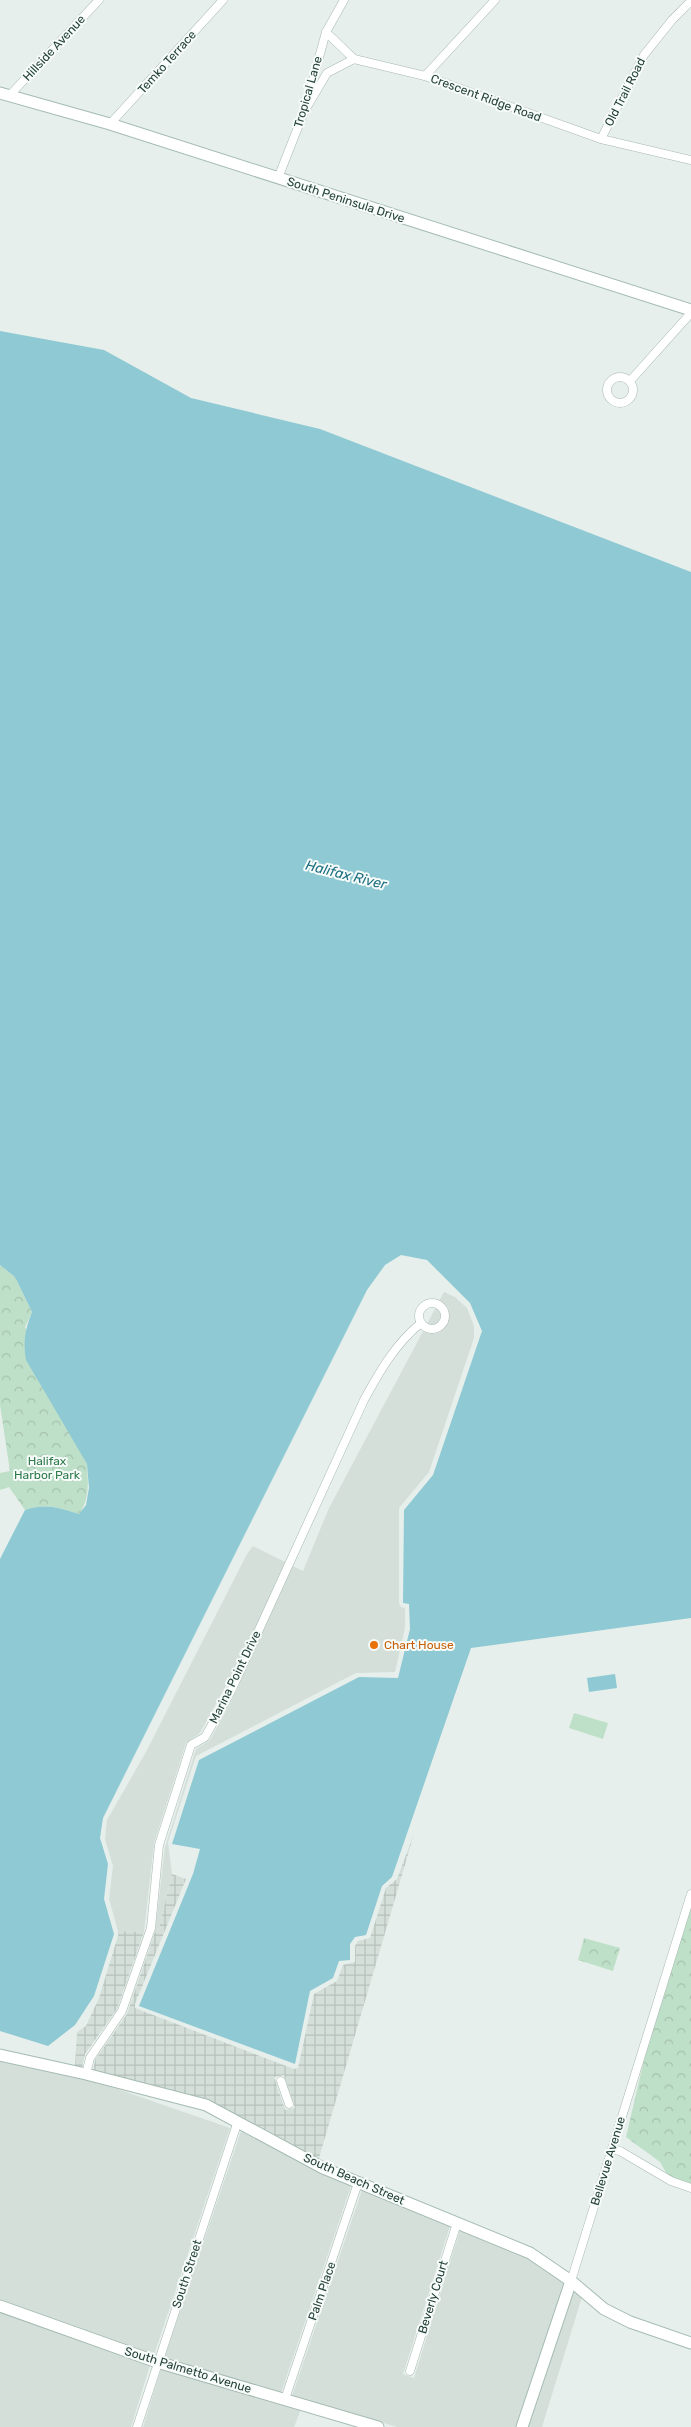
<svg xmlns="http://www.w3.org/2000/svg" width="691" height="2427" viewBox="0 0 691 2427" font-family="Rubik,sans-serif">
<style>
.built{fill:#d4dfda}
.industrial{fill:url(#industrial-grid);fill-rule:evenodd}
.grass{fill:#bfe0c8}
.park{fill:url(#park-crowns)}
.water{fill:#8ec9d4}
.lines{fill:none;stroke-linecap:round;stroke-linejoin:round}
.street-casing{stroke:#a8b8b2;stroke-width:9}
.secondary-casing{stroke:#a4bbb3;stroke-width:13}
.street{stroke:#fff;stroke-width:8}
.secondary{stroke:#fff;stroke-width:11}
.food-dot{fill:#e8710a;stroke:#f7fbf9;stroke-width:2}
.labels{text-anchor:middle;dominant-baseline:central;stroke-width:4;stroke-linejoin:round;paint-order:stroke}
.street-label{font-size:12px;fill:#24423a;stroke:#f7fbf9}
.park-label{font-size:12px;fill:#2d7a4b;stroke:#f7fbf9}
.food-label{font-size:12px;fill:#c56008;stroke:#f7fbf9;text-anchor:start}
.water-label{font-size:14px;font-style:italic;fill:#1c6f80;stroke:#f7fbf9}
</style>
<defs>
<pattern id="industrial-grid" width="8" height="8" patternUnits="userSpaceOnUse" patternTransform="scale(1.25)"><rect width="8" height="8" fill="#d4dfda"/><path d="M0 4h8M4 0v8" fill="none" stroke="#b6c1bc"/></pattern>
<pattern id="park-crowns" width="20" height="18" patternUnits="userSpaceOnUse" patternTransform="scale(1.25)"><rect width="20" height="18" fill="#bfe0c8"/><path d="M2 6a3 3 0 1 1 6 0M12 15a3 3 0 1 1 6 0" fill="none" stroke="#a4c1ad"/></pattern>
</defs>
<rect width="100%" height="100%" fill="#e6efeb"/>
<g class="built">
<path d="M444,1292l11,5 12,11 7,18v12l-45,134 -30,36v95l2,4 4,1v20l-10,44 -39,1 -160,83 -28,86 4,32 -14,58h-3l10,-85 31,-98 14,-9 28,-52 -10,-6 -28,51 -14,10 -32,100 -10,89 -26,-1 -9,-32 4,-33 -8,-27 2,-19 39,-68 101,-198 6,-8 50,25 26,-63z"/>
<path d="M0,2060l100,23 130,45 -76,227 -154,-55z"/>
<path d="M241,2131l11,4 69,38 30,13 -70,207 -117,-34z"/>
<path d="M362,2190l88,36 -47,148 11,4 46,-148 68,28 37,25 -49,144h-119l-105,-31z"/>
<path d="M574,2290l8,7 -40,130h-14z"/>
<path d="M0,2311l150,54 -19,62h-131z"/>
<path d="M161,2369l140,40 -7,18h-151z"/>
</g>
<g class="industrial">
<path d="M414,1834l-95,324 -11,-4 -100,-53 -115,-30 2,-11 32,-46 28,-82h3l14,-58 14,5 -51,125v4l159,61 4,-1 16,-74 23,-13 6,-16 12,-3v-16l3,-5 12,-3 16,-50 11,-9zM284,2075l11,33 -10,2 -11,-33z"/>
<path d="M118,1931l26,1 -27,77 -32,45 -3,14 -7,-2 2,-34 9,-6 13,-28 19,-62z"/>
</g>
<path class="grass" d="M574,1713l34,10 -5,16 -34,-11z"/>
<g class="park">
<path d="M0,1265l15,12 17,35 -7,15 62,137c1,18 3,35 -8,50 -21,-6 -32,-11 -54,-4l-16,-23 -9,3v-17l10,-2 -10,-66z"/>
<path d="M691,1894v294l-20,-7 -11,-19 -34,-25 36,-154z"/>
<path d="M584,1938l36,10 -7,23 -35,-11z"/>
</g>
<g class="water">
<path d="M0,331l104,19 87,48 129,31 371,143v1046l-220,30 -79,229 -10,9 -16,49 -11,2 -5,7v16l-11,1 -6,17 -23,13 -15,73 -156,-58 54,-132 7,-25 -28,-5 27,-84 160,-83 39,1 12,-49 -1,-25 -6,-1 1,-93 29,-35 49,-144 -12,-28 -43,-43 -26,-5 -16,10 -18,25 -264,528 -3,20 8,26 -4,35 10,35 -20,62 -19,29 -27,21 -48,-15v-472l25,-49c22,-7 33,-2 54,4l7,-9 3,-17 -2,-24 -61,-104c-3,-18 -1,-31 6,-48l-17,-35 -15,-12z"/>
<path d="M615,1674l2,14 -28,4 -2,-14z"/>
</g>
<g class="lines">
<g class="street-casing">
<g id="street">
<path d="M326,32l28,27"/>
<path d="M425,76l70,-76"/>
<path d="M9,96l90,-96"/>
<path d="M304,112l23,-39 27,-14 71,17 176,63 90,21"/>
<path d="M110,124l113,-124"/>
<path d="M601,139l43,-84 28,-35 19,-19"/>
<path d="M278,178l26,-66 22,-80 18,-32"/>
<circle cx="620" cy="390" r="13"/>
<path d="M630,381l61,-68"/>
<circle cx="432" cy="1316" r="13"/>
<path d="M86,2074l4,-16 32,-47 29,-83 8,-83 32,-100 14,-8 26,-46 133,-291c16,-29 31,-56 57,-77"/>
<path d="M281,2081l8,23"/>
<path d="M612,2149l8,2 51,30 20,7"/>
<path d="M571,2281l120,-387"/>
<path d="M410,2371l47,-148"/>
<path d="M285,2399l73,-216"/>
<path d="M137,2427l101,-306"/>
</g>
</g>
<g class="secondary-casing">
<g id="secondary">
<path d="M0,93l110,31 581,186"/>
<path d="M0,2055l86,19 120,31 117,63 207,85 41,28 33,28 26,13 61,21"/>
<path d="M0,2306l157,56 221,65"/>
<path d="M522,2427l49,-146"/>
</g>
</g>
<use href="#street" class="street"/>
<use href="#secondary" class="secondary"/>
</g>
<circle class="food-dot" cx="374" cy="1645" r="5"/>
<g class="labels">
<g class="street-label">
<text transform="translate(54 48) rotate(-47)">Hillside Avenue</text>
<text transform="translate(167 62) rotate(-48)">Temko Terrace</text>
<text transform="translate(308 92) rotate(-74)">Tropical Lane</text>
<text transform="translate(625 92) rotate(-63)">Old Trail Road</text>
<text transform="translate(486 98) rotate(20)">Crescent Ridge Road</text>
<text transform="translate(346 200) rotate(18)">South Peninsula Drive</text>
<text transform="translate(235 1677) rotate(-64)">Marina Point Drive</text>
<text transform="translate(608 2161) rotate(-73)">Bellevue Avenue</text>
<text transform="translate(354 2179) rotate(24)">South Beach Street</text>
<text transform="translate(187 2274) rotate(-72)">South Street</text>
<text transform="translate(322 2291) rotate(-71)">Palm Place</text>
<text transform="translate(433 2297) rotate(-73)">Beverly Court</text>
<text transform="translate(188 2370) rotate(17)">South Palmetto Avenue</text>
</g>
<g class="park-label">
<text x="47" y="1461">Halifax<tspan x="47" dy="14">Harbor Park</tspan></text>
</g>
<g class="food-label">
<text x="384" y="1645">Chart House</text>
</g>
<g class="water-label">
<text transform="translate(346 875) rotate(14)">Halifax River</text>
</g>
</g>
</svg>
